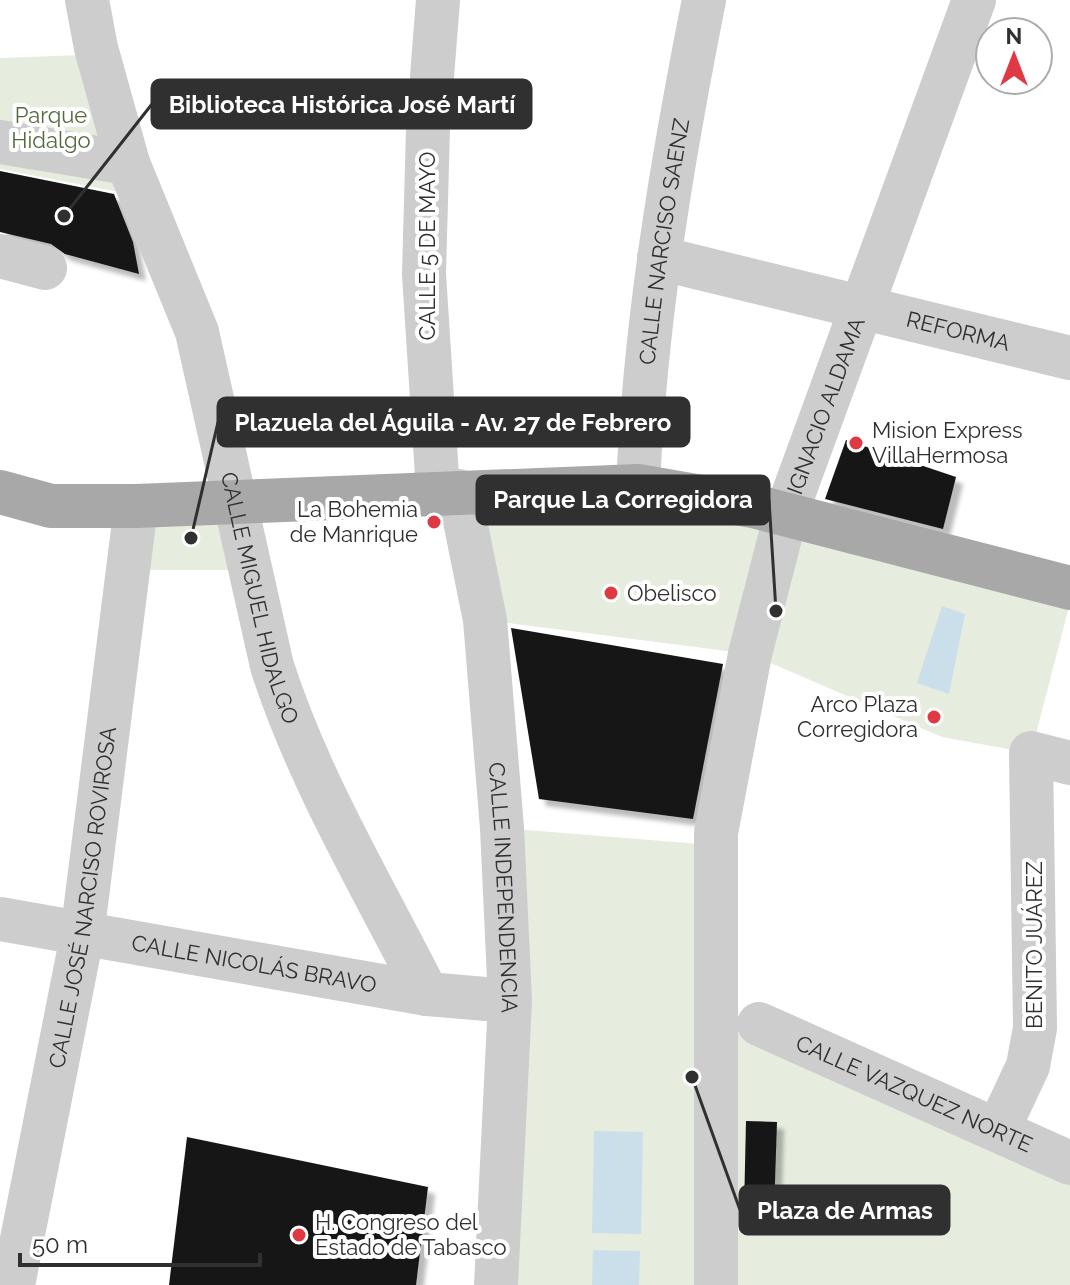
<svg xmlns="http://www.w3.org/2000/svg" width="1070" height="1285" viewBox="0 0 1070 1285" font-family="Raleway,sans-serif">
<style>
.green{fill:#e6ecde}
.water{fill:#cbdfeb}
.building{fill:#171717;filter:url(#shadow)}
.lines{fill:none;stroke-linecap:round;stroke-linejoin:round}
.minor{stroke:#cdcdcd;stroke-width:44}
.major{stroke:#a8a8a8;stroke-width:44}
.poi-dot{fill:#e03944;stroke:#fff;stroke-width:3}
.labels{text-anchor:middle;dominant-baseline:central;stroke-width:8;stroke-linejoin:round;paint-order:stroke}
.park-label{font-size:22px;fill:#536a3e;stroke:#fff}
.street-label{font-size:22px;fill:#303030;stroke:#fff}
.poi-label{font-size:22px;fill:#303030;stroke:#fff;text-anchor:start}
.leader{fill:none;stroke:#303030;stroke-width:3}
.callout-dot{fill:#303030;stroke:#fff;stroke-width:3}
.callout{fill:#303030;stroke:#303030;stroke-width:3}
.callout-label{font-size:24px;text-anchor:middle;font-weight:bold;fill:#fff}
</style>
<defs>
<filter id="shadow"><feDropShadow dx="7" dy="7" stdDeviation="2" flood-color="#0004"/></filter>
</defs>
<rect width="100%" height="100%" fill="#fff"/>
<g class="green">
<path d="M82,55l47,139 -129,-25v-111z"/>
<path d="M638,486l432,117 -39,150 -89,-16 -192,-83 -265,-34 -26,-129z"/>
<path d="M237,501l13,69h-122l8,-64z"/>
<path d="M502,828l235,19v172l22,5 311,139v122h-574z"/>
</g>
<g class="water">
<path d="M942,606l23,8 -16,80 -32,-11z"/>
<path d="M594,1131l49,1 -2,102 -49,-1z"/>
<path d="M593,1250l47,1 -1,34h-47z"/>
</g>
<g class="building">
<path d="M0,171l114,23 19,48 6,32 -74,-20 -14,-10 -51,-12z"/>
<path d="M846,440l110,37 -13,52 -118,-30z"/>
<path d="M511,628l212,36 -30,155 -154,-20z"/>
<path d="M746,1121l31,1 -3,89 -30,-1z"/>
<path d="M187,1137l241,50 -12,98h-247z"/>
</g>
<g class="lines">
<g class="minor">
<path id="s1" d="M87,0l9,48 32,115 69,169 75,334c37,115 101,221 155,328"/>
<path d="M0,142l128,21"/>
<path d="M0,256l45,12"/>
<path id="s2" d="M659,258l411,100"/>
<path id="s3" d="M638,486c7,-164 34,-325 66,-486"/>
<path id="s4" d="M459,491l26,129 17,208 8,173 -14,284"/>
<path d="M438,492l-14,-218 4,-146 10,-128"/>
<path id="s5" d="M0,919l427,75 83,7"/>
<path id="s6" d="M759,1024l311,139"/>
<path d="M998,1130l30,-64 7,-38 -4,-275 39,10"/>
<path id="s7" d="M13,1285l69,-349 54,-430"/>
<path id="s8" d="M716,1285v-452l34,-179 36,-140 188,-514"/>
</g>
<path class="major" d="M0,492l51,14h85l502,-20 115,20 317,82"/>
</g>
<g class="poi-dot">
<circle cx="856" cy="443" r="8"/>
<circle cx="434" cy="522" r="8"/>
<circle cx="611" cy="593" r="8"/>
<circle cx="934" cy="717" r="8"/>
<circle cx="299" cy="1235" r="8"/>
</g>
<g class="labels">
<g class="park-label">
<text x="51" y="115">Parque<tspan x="51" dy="25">Hidalgo</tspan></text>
</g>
<g class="street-label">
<text stroke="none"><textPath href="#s3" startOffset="246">CALLE NARCISO SAENZ</textPath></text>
<text transform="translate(427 246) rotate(-90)">CALLE 5 DE MAYO</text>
<text stroke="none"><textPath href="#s2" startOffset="308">REFORMA</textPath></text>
<text stroke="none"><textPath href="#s8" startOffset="894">IGNACIO ALDAMA</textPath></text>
<text stroke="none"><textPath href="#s1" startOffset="624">CALLE MIGUEL HIDALGO</textPath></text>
<text stroke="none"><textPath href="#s4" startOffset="400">CALLE INDEPENDENCIA</textPath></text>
<text stroke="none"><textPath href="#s7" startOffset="394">CALLE JOSÉ NARCISO ROVIROSA</textPath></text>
<text transform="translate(1034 945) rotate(-90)">BENITO JUÁREZ</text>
<text stroke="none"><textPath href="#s5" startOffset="258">CALLE NICOLÁS BRAVO</textPath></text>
<text stroke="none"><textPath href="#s6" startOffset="170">CALLE VAZQUEZ NORTE</textPath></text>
</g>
<g class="poi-label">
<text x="872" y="430">Mision Express<tspan x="872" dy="25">VillaHermosa</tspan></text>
<text x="418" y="509" text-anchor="end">La Bohemia<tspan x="418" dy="25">de Manrique</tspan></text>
<text x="627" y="593">Obelisco</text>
<text x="918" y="704" text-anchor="end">Arco Plaza<tspan x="918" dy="25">Corregidora</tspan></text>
<text x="315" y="1222">H. Congreso del<tspan x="315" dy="25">Estado de Tabasco</tspan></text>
</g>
</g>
<path class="leader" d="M64 216L152 104M191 538L218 422M776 611L769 500M692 1077L740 1210"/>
<g class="callout-dot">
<circle cx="64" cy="216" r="8"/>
<circle cx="191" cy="538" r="8"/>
<circle cx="776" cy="611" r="8"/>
<circle cx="692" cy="1077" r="8"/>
</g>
<g class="callout">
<rect x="152" y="80" width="379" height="48" rx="8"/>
<rect x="218" y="398" width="471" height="48" rx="8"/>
<rect x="477" y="476" width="292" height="48" rx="8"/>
<rect x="740" y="1186" width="209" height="48" rx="8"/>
</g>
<g class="callout-label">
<text x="342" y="113">Biblioteca Histórica José Martí</text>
<text x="453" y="431">Plazuela del Águila - Av. 27 de Febrero</text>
<text x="623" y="508">Parque La Corregidora</text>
<text x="845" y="1219">Plaza de Armas</text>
</g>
<g transform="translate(1014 56)"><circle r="38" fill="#ffffff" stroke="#acacac" stroke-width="2"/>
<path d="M0-6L14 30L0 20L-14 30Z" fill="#e03944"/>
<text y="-12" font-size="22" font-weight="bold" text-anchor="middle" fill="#303030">N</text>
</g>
<path d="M20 1253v12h240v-12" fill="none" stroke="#303030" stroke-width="4"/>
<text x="32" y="1253" font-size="24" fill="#303030" stroke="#ffffff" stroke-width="6" paint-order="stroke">50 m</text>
</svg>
